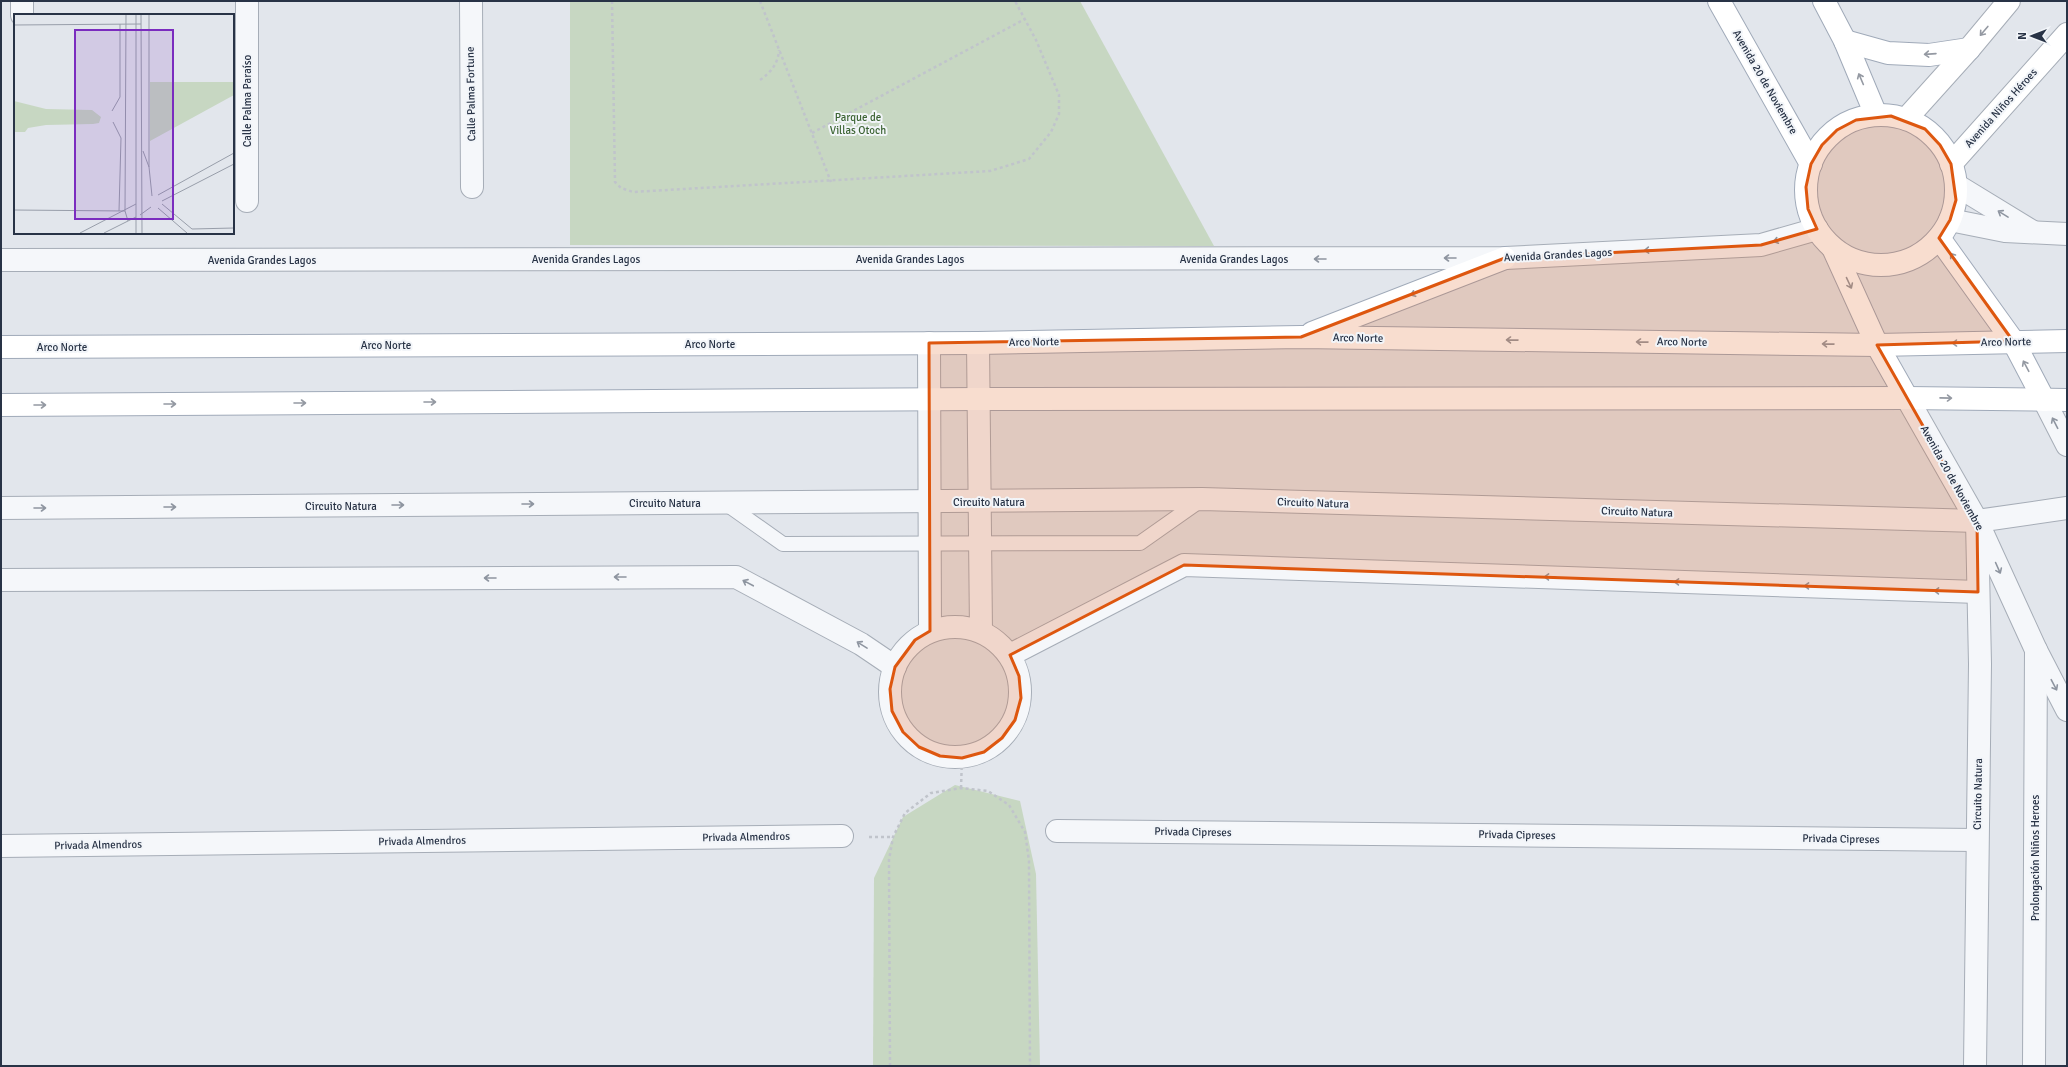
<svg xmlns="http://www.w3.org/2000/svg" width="2068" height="1067" viewBox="0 0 2068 1067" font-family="Signika,sans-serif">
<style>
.green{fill:#c7d7c2}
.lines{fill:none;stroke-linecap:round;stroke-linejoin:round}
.service-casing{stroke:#a6adb7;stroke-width:16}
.minor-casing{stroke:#a6adb7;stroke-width:24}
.tertiary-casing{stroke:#a6adb7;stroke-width:24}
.secondary-casing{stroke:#a6adb7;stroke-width:24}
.primary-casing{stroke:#a0aab9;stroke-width:24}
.path{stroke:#c0c4cb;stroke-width:2.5;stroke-dasharray:3 3;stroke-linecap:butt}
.service{stroke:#f5f7fa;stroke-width:14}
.minor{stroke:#f5f7fa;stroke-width:22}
.tertiary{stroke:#f5f7fa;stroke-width:22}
.secondary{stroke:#fff;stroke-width:22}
.primary{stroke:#fff;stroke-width:22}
.oneway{stroke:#9499a2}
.oneway2{stroke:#8e95a0}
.marked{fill:#de570f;fill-opacity:0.2;stroke:#de570f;stroke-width:3;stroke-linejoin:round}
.labels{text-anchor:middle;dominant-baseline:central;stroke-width:4;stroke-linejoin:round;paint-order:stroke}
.street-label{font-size:11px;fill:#283346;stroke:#f2f5f9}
.park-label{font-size:11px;fill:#3c6433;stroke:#f2f5f9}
.inset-road{fill:none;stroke:#989eaa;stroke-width:1}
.view{fill:#7b2cbf;fill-opacity:0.15;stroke:#7b2cbf;stroke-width:2}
.inset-edge{fill:none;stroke:#283346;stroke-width:2}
</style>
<rect width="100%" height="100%" fill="#e2e6ec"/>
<g class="green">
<path d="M570,1h510l134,245 -644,-1z"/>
<path d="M955,785l65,16 16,73 4,192h-167l1,-188 29,-61z"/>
</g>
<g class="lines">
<g class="service-casing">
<path id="service" d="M725,503l58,41 357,-1 61,-43"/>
</g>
<g class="minor-casing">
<g id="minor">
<path d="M247,1v200"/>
<path d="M471,1l1,186"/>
<path d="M22,15v-14"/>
<path d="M1956,185l77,47"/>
<path d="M1950,220l55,11 62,3"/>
<path d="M929,343l1,288"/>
<path d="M978,343l3,288"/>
<path d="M1057,831l920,9"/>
<path d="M1,846l841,-10"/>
<path d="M2034,1066l2,-416"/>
</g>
</g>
<g class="tertiary-casing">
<g id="tertiary">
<path d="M1,260l1504,-2 256,-13 56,-16"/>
<path d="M1907,398l70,123 59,129 31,60"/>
<path d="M2044,400l23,45"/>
<path d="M1,508l1201,-9 775,22 90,-13"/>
<path d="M1,580l735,-3 125,67 34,23"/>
<circle cx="955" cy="692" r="65"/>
<path d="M1010,655l174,-90 794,27"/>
<path d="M1975,1066l5,-402 -3,-143"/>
</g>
</g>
<g class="secondary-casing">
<g id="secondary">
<path d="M1906,119l63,-70 40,-48"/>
<path d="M1951,164l116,-130"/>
</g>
</g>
<g class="primary-casing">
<g id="primary">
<path d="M1719,1l92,163"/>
<path d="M1824,1l21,40 31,74"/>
<path d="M1845,41l43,12 41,2 40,-6"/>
<circle cx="1881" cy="190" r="75"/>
<path d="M1939,238l74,103 31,59"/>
<path d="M1833,248l44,97 30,53"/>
<path d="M1312,333l193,-75"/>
<path d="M1,347l977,-4 323,-6 576,8 190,-4"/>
<path d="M1,405l979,-6 927,-1 160,2"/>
</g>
</g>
<g class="path">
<path d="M612,1l3,181 6,6 12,4 357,-21 39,-12 22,-27 8,-18v-19l-23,-55 -21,-39"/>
<path d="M760,1l71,181"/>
<path d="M760,80c11,-8 18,-16 19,-30"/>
<path d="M812,133l213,-114"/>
<path d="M961,788l1,-30"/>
<path d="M869,837h24"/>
<path d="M890,1066l-1,-206 4,-23 12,-24 26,-20 30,-5 27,3 21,14 16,27 4,29 1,205"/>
</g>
<use href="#service" class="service"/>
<use href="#minor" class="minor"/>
<use href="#tertiary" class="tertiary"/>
<use href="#secondary" class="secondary"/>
<use href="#primary" class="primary"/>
</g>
<defs><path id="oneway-shaft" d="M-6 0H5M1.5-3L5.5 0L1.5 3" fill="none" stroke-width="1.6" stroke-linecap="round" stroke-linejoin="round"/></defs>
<g class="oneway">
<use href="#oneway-shaft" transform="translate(1984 31) rotate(130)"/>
<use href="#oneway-shaft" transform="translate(1930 54) rotate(176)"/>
<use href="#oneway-shaft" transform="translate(1861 79) rotate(-113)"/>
<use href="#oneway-shaft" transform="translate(1954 258) rotate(-127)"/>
<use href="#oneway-shaft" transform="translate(1849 283) rotate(65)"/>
<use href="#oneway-shaft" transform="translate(1416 293) rotate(159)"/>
<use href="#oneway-shaft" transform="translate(1512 340) rotate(-179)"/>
<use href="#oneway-shaft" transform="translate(1642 342) rotate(-179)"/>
<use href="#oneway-shaft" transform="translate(1958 343) rotate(179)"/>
<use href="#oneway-shaft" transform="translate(1828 344) rotate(-179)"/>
<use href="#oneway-shaft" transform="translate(2026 366) rotate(-118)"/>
<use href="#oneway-shaft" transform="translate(1946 398) rotate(1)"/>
<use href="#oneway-shaft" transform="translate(430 402)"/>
<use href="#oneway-shaft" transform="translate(300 403)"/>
<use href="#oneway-shaft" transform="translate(170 404)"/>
<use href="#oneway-shaft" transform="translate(40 405)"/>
</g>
<g class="oneway2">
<use href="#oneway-shaft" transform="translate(2003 214) rotate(-148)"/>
<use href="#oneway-shaft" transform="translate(1779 240) rotate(164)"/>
<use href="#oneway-shaft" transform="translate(1650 250) rotate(177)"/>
<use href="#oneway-shaft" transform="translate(1450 258) rotate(180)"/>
<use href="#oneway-shaft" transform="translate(1320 259) rotate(180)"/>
<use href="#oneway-shaft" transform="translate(2055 423) rotate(-117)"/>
<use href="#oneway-shaft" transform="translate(528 504)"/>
<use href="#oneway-shaft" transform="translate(398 505)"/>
<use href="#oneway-shaft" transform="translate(170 507)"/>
<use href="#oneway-shaft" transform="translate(40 508)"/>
<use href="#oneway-shaft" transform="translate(1998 568) rotate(66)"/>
<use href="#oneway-shaft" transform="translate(620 577) rotate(180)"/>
<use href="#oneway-shaft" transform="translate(1550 577) rotate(-178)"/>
<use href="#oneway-shaft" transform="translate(490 578) rotate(180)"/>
<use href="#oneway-shaft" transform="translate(1680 582) rotate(-178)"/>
<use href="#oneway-shaft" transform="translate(748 583) rotate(-152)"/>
<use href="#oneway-shaft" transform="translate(1810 586) rotate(-178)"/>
<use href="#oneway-shaft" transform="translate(1940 591) rotate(-178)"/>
<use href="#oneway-shaft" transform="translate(862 645) rotate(-148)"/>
<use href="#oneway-shaft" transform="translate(2054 685) rotate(62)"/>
</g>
<path class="marked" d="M1891,116l34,13 15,16 11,19 5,36 -6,20 -11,18 74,103 -136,4 100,176 1,71 -794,-27 -174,90 9,21 2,22 -6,22 -13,18 -18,14 -22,6 -22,-2 -21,-9 -16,-15 -11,-21 -2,-22 5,-22 20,-27 15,-9 -1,-288 372,-6 204,-79 256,-13 56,-16 -9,-20 -2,-22 5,-23 11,-19 15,-15 19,-10z"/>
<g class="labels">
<g class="street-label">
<text transform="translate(1765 82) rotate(60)">Avenida 20 de Noviembre</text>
<text transform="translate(471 94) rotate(-91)">Calle Palma Fortune</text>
<text transform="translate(247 101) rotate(-90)">Calle Palma Paraíso</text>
<text transform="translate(2001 108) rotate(-48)">Avenida Niños Héroes</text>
<text transform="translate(1558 255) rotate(-3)">Avenida Grandes Lagos</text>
<text x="586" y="259">Avenida Grandes Lagos</text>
<text x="910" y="259">Avenida Grandes Lagos</text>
<text x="1234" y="259">Avenida Grandes Lagos</text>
<text x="262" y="260">Avenida Grandes Lagos</text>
<text transform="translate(1358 338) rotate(1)">Arco Norte</text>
<text transform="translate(1034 342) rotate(-1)">Arco Norte</text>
<text transform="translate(1682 342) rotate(1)">Arco Norte</text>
<text transform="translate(2006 342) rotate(-1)">Arco Norte</text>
<text x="710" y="344">Arco Norte</text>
<text x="386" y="345">Arco Norte</text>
<text x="62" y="347">Arco Norte</text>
<text transform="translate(1952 478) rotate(61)">Avenida 20 de Noviembre</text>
<text x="989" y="502">Circuito Natura</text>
<text x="665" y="503">Circuito Natura</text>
<text transform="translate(1313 503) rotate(2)">Circuito Natura</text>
<text x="341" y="506">Circuito Natura</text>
<text transform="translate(1637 512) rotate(2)">Circuito Natura</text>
<text transform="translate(1978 794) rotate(-89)">Circuito Natura</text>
<text transform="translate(1193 832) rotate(1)">Privada Cipreses</text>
<text transform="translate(1517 835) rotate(1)">Privada Cipreses</text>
<text transform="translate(746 837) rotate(-1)">Privada Almendros</text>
<text transform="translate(1841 839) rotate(1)">Privada Cipreses</text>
<text transform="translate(422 841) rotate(-1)">Privada Almendros</text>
<text transform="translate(98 845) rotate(-1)">Privada Almendros</text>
<text transform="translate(2035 858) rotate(-90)">Prolongación Niños Heroes</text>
</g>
<g class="park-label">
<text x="858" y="117">Parque de<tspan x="858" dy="13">Villas Otoch</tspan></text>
</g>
</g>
<g transform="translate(14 14)">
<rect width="220" height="220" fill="#e2e6ec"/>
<path d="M136,68h84v13l-84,46zM0,87l32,8 46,1 9,7 -2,6 -6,1 -47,1 -18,3 -3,4h-11z" fill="#c7d7c2"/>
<path class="inset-road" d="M112,1l-1,196 3,10M122,1v218M127,1l1,218M135,1v152l3,29M0,11l127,-1M98,97l8,-14v-73M99,108l8,16 -2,73M129,137l6,16M144,181l76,-42M148,187l72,-37M148,190l30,25 42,-1M144,194l29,25M0,196l111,1M126,201l11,-8M66,219l56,-29M90,219l32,-16"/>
<path class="view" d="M61,16h98v189h-98z"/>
<rect width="220" height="220" class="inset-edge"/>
</g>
<rect width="2068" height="1067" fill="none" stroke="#283346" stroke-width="4"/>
<g transform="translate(2032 36) rotate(270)" stroke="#f2f5f9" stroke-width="3" paint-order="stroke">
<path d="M0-3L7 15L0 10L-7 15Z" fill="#283346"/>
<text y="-6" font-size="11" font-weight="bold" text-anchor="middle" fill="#283346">N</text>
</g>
</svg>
